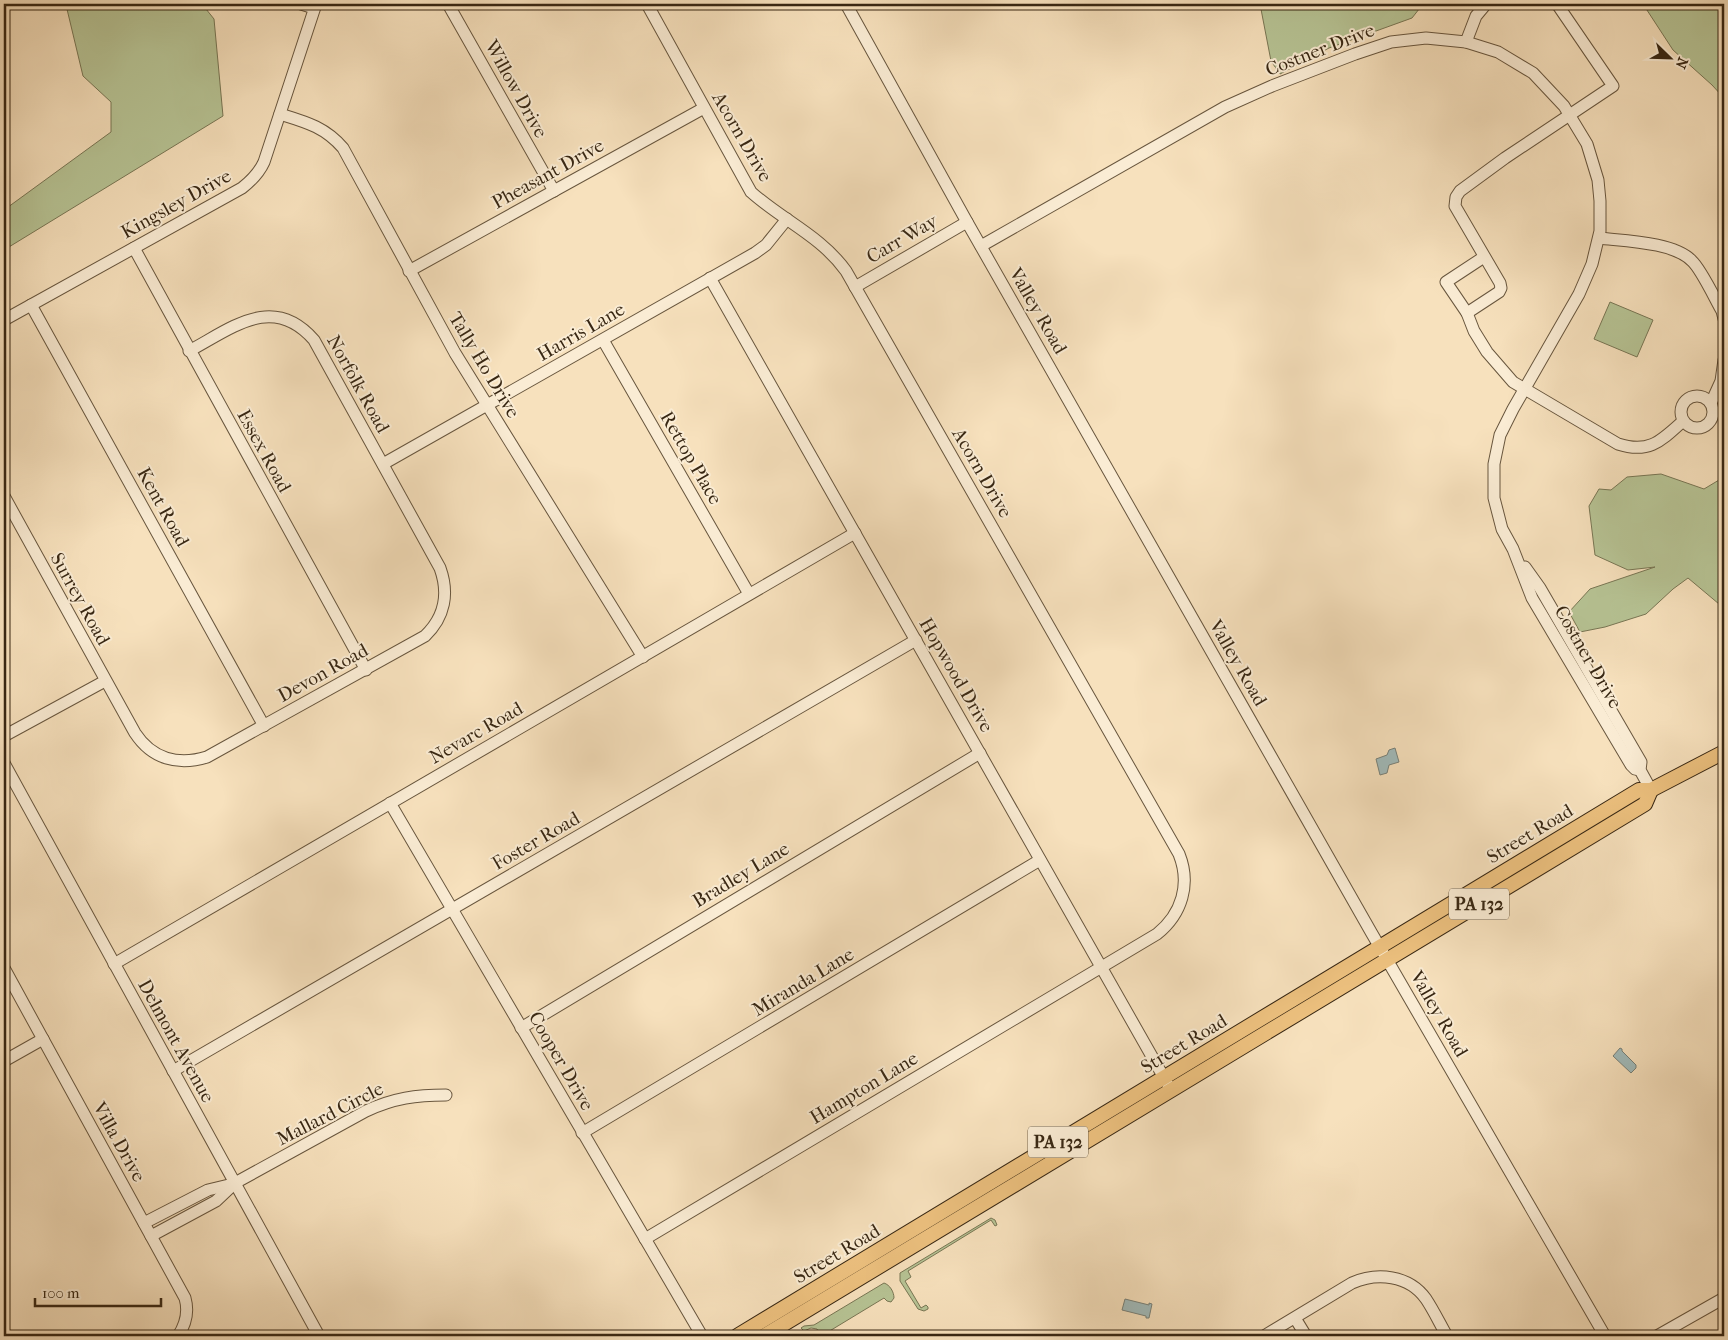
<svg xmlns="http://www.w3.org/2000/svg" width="1728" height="1340" viewBox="0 0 1728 1340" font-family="'IM FELL French Canon',serif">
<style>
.green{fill:#b7c495;stroke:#787654}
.water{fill:#a1bbbb;stroke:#778078}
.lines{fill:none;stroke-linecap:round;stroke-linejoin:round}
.minor-casing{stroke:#68563e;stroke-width:13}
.major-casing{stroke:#382713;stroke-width:16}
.minor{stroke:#faecd4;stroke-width:11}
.major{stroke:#ecc07e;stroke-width:14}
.labels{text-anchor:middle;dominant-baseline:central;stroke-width:4;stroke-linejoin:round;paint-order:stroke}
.shield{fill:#faecd4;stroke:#72624d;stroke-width:1}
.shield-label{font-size:18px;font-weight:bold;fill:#382713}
.street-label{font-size:19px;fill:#382713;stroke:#faecd4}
</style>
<rect width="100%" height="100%" fill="#f7e1bd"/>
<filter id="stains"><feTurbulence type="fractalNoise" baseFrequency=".004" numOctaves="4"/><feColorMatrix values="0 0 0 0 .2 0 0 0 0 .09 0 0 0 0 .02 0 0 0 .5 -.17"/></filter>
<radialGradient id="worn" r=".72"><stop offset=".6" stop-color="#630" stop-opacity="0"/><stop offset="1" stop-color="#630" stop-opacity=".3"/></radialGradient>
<g class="green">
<path d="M69,4h133l12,15 9,97 -219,134v-40l107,-78v-30l-28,-26 -17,-71z"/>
<path d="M1260,4h163l-11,14 -83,30 -49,26 -9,-13z"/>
<path d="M1643,4h81v94l-12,-13 -39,-35z"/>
<path d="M1610,302l43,18 -16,37 -43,-18z"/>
<path d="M1661,474l43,15 20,-12v138l-5,-11 -31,-26 -15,11 -27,25 -41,13 -25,5 -11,-20 21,-23 65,-22 -27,3 -33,-15 -6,-49 10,-17 12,1 16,-13z"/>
<path d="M991,1218l4,2 2,5 -2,1 -4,-6 -83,51 3,6 -6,4 16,27 5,-3 2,2v2l-4,2 -6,-2 -18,-28v-8z"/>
<path d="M884,1283c6,2 10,9 10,15l-3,4 -4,-1 -3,-3 -61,37v1h-2l-4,-7 -6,-1 -7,3 -3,-3 3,-2 10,-1z"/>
</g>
<g class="water">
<path d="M1395,748l4,14 -10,3 -2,8 -7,2 -4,-16 11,-4 2,-5z"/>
<path d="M1620,1048l2,1v2l14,14v3l-5,5 -18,-17z"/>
<path d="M1125,1299l24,6v-2l3,1 -3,14h-3v-2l-24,-6z"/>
</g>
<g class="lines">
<g class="minor-casing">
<g id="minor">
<path d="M301,4l13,4"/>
<path d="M448,4l106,187"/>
<path d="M846,4l121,218 404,710 234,404"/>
<path d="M1466,42l10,-26 10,-12"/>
<path d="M280,114c26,8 45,13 63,34l112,205 188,304"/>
<path d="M1599,238c25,3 75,4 93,23 9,8 23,38 30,50l2,8"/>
<path d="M981,246l244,-139 47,-21 83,-32 36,-12 35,-4 40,4 32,10 35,21 31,33 23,38 11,36 2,21v30l-8,33 -13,30 -66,115 -13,26 -6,29v34l8,31 11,20 19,49 99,167 4,4 5,1"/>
<path d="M134,248l232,422"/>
<path d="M1484,257l-38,25 21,31 7,18 13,21 26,30 105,62c31,10 43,-3 65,-23"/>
<path d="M409,271l295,-163"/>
<path d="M710,278l457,805"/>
<path d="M855,287l112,-65"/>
<path d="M31,305l233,421"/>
<path d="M1467,313l32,-21 2,-4 -1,-5 -45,-77 1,-9 4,-6 45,-33 108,-72 -56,-82"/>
<path d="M4,320l238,-132c9,-7 17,-15 22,-26l52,-158"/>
<path d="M603,340l146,254"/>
<circle cx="1697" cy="412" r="16"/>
<path d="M1711,403l10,-22 3,-21"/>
<path d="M383,464l372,-211 11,-8 21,-26"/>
<path d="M4,496l131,237c17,26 43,33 72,24l218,-121c20,-19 24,-43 15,-68l-126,-228c-41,-47 -82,-12 -125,11"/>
<path d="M1525,567l15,21 101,174 -1,8 11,20"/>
<path d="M4,736l101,-55"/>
<path d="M4,763l315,573"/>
<path d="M390,803l312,533"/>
<path d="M114,964l741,-431"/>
<path d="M4,968l181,330c4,14 1,26 -7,38"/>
<path d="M521,1028l459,-275"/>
<path d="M4,1061l39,-22"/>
<path d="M173,1071l743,-431"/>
<path d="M582,1133l458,-273"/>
<path d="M144,1223l64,-33 25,-6"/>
<path d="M151,1236l65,-35 19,-18 131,-72c28,-13 50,-16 80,-16"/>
<path d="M645,1239l512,-305c25,-20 34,-50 22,-80l-333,-583c-25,-35 -64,-51 -95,-79l-104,-188"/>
<path d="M1295,1318l11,18"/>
<path d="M4,1332l2,4"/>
<path d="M1264,1336l88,-53c25,-11 57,-8 74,16 8,12 14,25 21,37"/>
<path d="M1657,1336l67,-38"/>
</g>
</g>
<g class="major-casing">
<g id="major">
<path d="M737,1336l902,-546h12l73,-38"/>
<path d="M764,1336l881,-532 6,-14"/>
</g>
</g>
<use href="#minor" class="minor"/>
<use href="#major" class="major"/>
</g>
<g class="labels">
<g class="shield">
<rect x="1449" y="888.5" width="60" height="31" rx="4"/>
<rect x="1028" y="1126.5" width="60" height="31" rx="4"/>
</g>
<g class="shield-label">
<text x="1479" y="904">PA 132</text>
<text x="1058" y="1142">PA 132</text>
</g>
<g class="street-label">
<text transform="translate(1320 50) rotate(-21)">Costner Drive</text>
<text transform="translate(516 89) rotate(61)">Willow Drive</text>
<text transform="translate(742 137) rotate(60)">Acorn Drive</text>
<text transform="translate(548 174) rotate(-29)">Pheasant Drive</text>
<text transform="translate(176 204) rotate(-29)">Kingsley Drive</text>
<text transform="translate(902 239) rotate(-30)">Carr Way</text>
<text transform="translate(1038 311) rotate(60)">Valley Road</text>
<text transform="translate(581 332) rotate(-30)">Harris Lane</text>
<text transform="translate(484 365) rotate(59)">Tally Ho Drive</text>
<text transform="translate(358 384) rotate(61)">Norfolk Road</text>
<text transform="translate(264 451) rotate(61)">Essex Road</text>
<text transform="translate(691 458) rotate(60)">Rettop Place</text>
<text transform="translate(982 473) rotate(60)">Acorn Drive</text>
<text transform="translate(163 507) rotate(61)">Kent Road</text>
<text transform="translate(80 599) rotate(61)">Surrey Road</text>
<text transform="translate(1588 657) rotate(60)">Costner Drive</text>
<text transform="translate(1238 663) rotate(60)">Valley Road</text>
<text transform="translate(323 673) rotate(-29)">Devon Road</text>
<text transform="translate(956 675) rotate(60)">Hopwood Drive</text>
<text transform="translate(476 733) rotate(-30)">Nevarc Road</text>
<text transform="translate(1530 834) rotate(-31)">Street Road</text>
<text transform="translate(536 841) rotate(-30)">Foster Road</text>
<text transform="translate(741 875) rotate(-31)">Bradley Lane</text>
<text transform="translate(803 982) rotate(-31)">Miranda Lane</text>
<text transform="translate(1439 1014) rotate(60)">Valley Road</text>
<text transform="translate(176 1041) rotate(61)">Delmont Avenue</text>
<text transform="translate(1184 1044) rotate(-31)">Street Road</text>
<text transform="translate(561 1061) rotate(60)">Cooper Drive</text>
<text transform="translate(864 1088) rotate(-31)">Hampton Lane</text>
<text transform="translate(330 1114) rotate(-27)">Mallard Circle</text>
<text transform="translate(119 1142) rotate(61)">Villa Drive</text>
<text transform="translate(837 1254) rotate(-31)">Street Road</text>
</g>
</g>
<rect width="1728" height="1340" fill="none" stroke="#f7e1bd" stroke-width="20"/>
<rect x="5" y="5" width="1718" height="1330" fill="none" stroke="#382713" stroke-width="2.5"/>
<rect x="10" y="10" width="1708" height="1320" fill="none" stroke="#382713"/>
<g transform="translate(1670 58) rotate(113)" stroke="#faecd4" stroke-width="4" paint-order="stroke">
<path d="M0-4L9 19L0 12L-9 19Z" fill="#382713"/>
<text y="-8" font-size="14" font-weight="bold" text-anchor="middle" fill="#382713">N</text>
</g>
<path d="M35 1298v8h126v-8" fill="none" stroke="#382713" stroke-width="2.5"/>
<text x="42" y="1298" font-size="15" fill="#382713" stroke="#faecd4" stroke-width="4" paint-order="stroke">100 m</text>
<rect width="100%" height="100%" filter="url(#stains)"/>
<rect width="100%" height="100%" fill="url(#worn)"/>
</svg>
